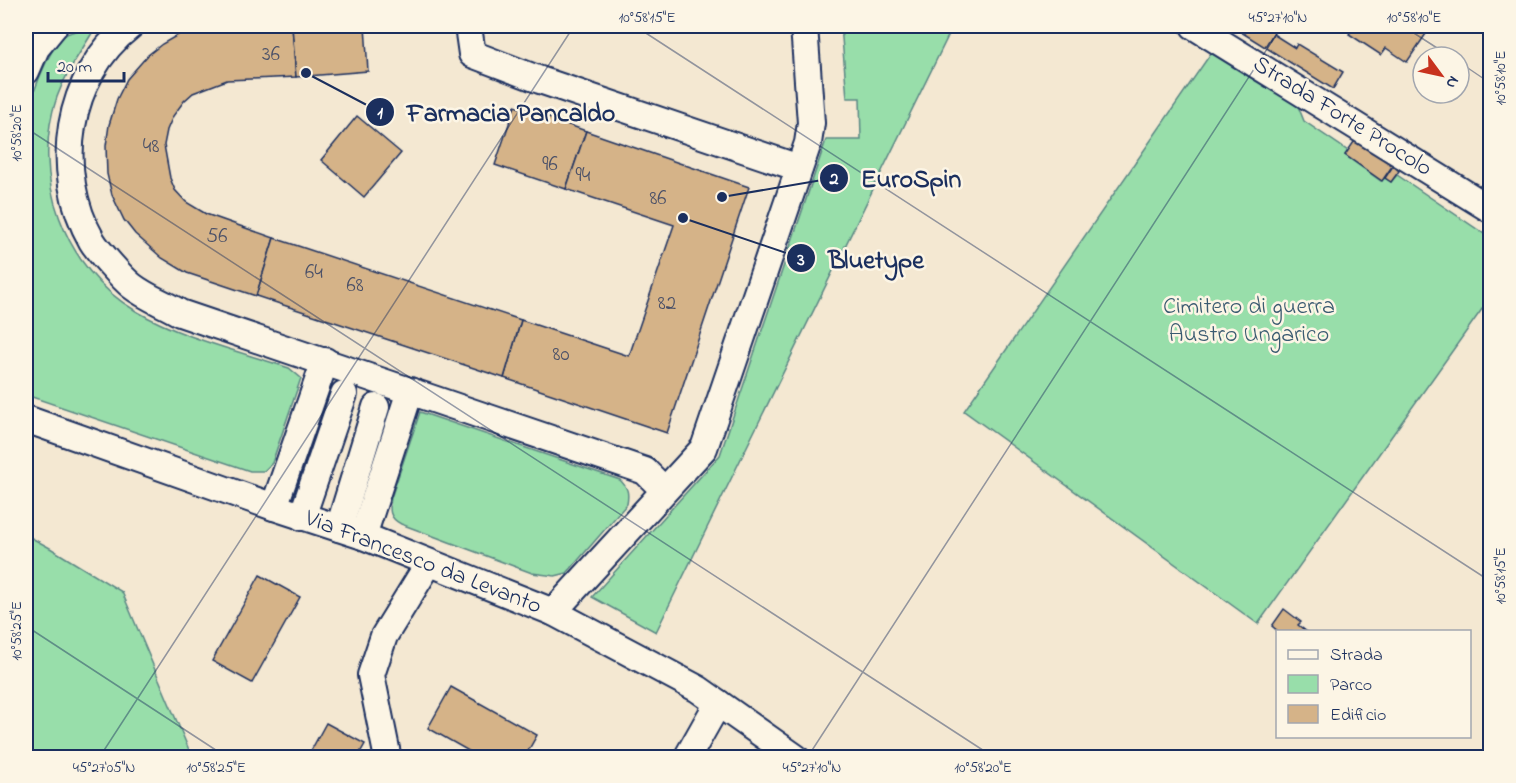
<svg xmlns="http://www.w3.org/2000/svg" width="1516" height="783" viewBox="0 0 1516 783" font-family="'Indie Flower',sans-serif">
<style>
.green{fill:#98deaa;stroke:#5a8684;stroke-width:1.5}
.building{fill:#d5b388;stroke:#1b2f5e;stroke-width:1.5}
.lines{fill:none;stroke-linecap:round;stroke-linejoin:round}
.minor-casing{stroke:#1b2f5e;stroke-width:30}
.minor{stroke:#fcf5e5;stroke-width:26}
.ticks{fill:none;stroke:#1b2f5e;stroke-width:1.5;stroke-opacity:0.45}
.labels{text-anchor:middle;dominant-baseline:central;stroke-width:5;stroke-linejoin:round;paint-order:stroke}
.number-label{font-size:21px;fill:#4a5068}
.street-label{font-size:24px;fill:#1b2f5e;stroke:#fcf5e5}
.park-label{font-size:24px;fill:#3a5b71;stroke:#fcf5e5}
.leader{fill:none;stroke:#1b2f5e;stroke-width:2}
.callout-dot{fill:#1b2f5e;stroke:#fcf5e5;stroke-width:2}
.mark-label{font-size:18px;text-anchor:middle;font-weight:bold;fill:#fff}
.callout-label{font-size:26px;text-anchor:middle;font-weight:bold;fill:#1b2f5e;stroke:#fcf5e5;stroke-width:5;stroke-linejoin:round;paint-order:stroke}
.neatline{fill:none;stroke:#1b2f5e;stroke-width:2}
.ticks-label{font-size:15px;text-anchor:middle;fill:#1b2f5e}
</style>
<rect width="100%" height="100%" fill="#f4e8d2"/>
<filter id="ink" filterUnits="userSpaceOnUse"><feTurbulence type="fractalNoise" baseFrequency=".0167" numOctaves="2"/><feDisplacementMap in="SourceGraphic" scale="12" xChannelSelector="R" yChannelSelector="G"/><feConvolveMatrix kernelMatrix="1 2 1 2 8 2 1 2 1" color-interpolation-filters="sRGB"/></filter>
<g filter="url(#ink)">
<g class="green">
<path d="M841,26h112l-297,606 -64,-35 128,-142 106,-315h35l-1,-42h-13z"/>
<path d="M87,29l5,4c-13,22 -26,39 -35,64 -27,77 7,173 79,214 46,27 102,40 153,57l12,10 -29,85 -8,8h-14l-224,-76v-281c7,-20 22,-65 38,-78 6,-5 15,-6 23,-7z"/>
<path d="M1218,43l76,53 10,25 44,30 -3,4 36,26 4,-3 6,4 6,-7 93,63v60l-232,326 -294,-213z"/>
<path d="M420,412l200,68c8,8 9,13 7,24l-60,69 -12,3 -23,-3 -131,-49c-12,-6 -12,-14 -10,-26z"/>
<path d="M26,535l24,13 72,44 70,165h-166z"/>
</g>
<g class="building">
<path d="M203,26h89l4,51 -69,3 -34,13 -9,8 -11,15 -6,14 -3,15 6,33 5,12 11,12 20,12 68,24 -18,58 -69,-23 -25,-15 -27,-24 -11,-14 -12,-25 -5,-21 -1,-28 3,-21 8,-26 10,-20 21,-24 14,-11 21,-12z"/>
<path d="M292,26h73l3,45 -72,6z"/>
<path d="M1235,26h43l-13,21 -32,-20z"/>
<path d="M1349,26h71l8,5 -21,31 -21,-14 -5,7 -32,-21 4,-6z"/>
<path d="M1273,34l22,14 2,-4 46,28 -10,17 -68,-42z"/>
<path d="M515,106l71,25 -20,58 -71,-24z"/>
<path d="M357,116l44,37 -37,44 -43,-37z"/>
<path d="M586,131l163,56 -82,246 -163,-55 17,-58 108,36 45,-131 -108,-36z"/>
<path d="M1358,136l37,26 -13,19 -37,-26z"/>
<path d="M1393,166l6,5 -8,11 -6,-4z"/>
<path d="M274,238l247,82 -17,58 -248,-82z"/>
<path d="M260,575l40,22 -48,86 -40,-22z"/>
<path d="M1284,609l17,13 -3,3 9,7h-28l-7,-6z"/>
<path d="M451,687l86,48 -13,23h-43l-53,-30z"/>
<path d="M326,723l39,21 -8,14h-50z"/>
</g>
<g class="lines">
<g class="minor-casing">
<g id="minor">
<path d="M130,26c-64,50 -78,145 -38,215 6,10 31,38 40,45 14,11 33,18 48,27l465,158 19,19"/>
<path d="M468,26l4,28 68,26 259,88"/>
<path d="M1194,26l296,183"/>
<path d="M26,71l10,-23 18,-22"/>
<path d="M26,419l248,88 89,29 190,76 145,77 98,69"/>
<path d="M274,507l51,-146"/>
<path d="M302,517l42,-123"/>
<path d="M339,528l37,-121"/>
<path d="M363,536l47,-145"/>
<path d="M553,612l151,-164 104,-305 3,-20 -7,-97"/>
<path d="M386,758l1,-4 -16,-79 13,-39 45,-73"/>
<path d="M687,758l31,-55"/>
</g>
</g>
<use href="#minor" class="minor"/>
</g>
</g>
<path class="ticks" d="M635,26l855,555M1403,26l48,31M1459,62l31,21M26,128l969,630M26,626l202,132M99,758l475,-732M807,758l475,-732"/>
<g class="labels">
<g class="number-label">
<text x="271" y="55">36</text>
<text x="151" y="147">48</text>
<text x="550" y="165">96</text>
<text x="583" y="176">94</text>
<text x="658" y="199">86</text>
<text x="217" y="237">56</text>
<text x="314" y="273">64</text>
<text x="355" y="286">68</text>
<text x="667" y="304">82</text>
<text x="561" y="355">80</text>
</g>
<g class="street-label">
<text transform="translate(1342 117) rotate(32)">Strada Forte Procolo</text>
<text transform="translate(423 563) rotate(21)">Via Francesco da Levanto</text>
</g>
<g class="park-label">
<text x="1249" y="307">Cimitero di guerra<tspan x="1249" dy="28">Austro Ungarico</tspan></text>
</g>
</g>
<path class="leader" d="M306 73L380 112M722 197L834 178M683 218L801 258"/>
<g class="callout-dot">
<circle cx="306" cy="73" r="6"/>
<circle cx="722" cy="197" r="6"/>
<circle cx="683" cy="218" r="6"/>
<circle cx="380" cy="112" r="15"/>
<circle cx="834" cy="178" r="15"/>
<circle cx="801" cy="258" r="15"/>
</g>
<g class="mark-label">
<text x="380" y="118">1</text>
<text x="834" y="184">2</text>
<text x="801" y="265">3</text>
</g>
<g class="callout-label">
<text x="511" y="121">Farmacia Pancaldo</text>
<text x="911" y="187">EuroSpin</text>
<text x="876" y="268">Bluetype</text>
</g>
<rect width="1516" height="783" fill="none" stroke="#fcf5e5" stroke-width="66"/>
<rect x="1276" y="630" width="195" height="108" fill="#fcf5e5" stroke="#a2a6af" stroke-width="1.5"/>
<rect x="1288" y="650" width="30" height="9" fill="#fcf5e5" stroke="#a2a6af" stroke-width="1.5"/>
<text x="1330" y="660" font-size="18" fill="#1b2f5e">Strada</text>
<rect x="1288" y="675" width="30" height="18" fill="#98deaa" stroke="#a2a6af" stroke-width="1.5"/>
<text x="1330" y="690" font-size="18" fill="#1b2f5e">Parco</text>
<rect x="1288" y="705" width="30" height="18" fill="#d5b388" stroke="#a2a6af" stroke-width="1.5"/>
<text x="1330" y="720" font-size="18" fill="#1b2f5e">Edificio</text>
<g transform="translate(1441 75) rotate(123)"><circle r="28" fill="#fcf5e5" stroke="#a2a6af" stroke-width="1.5"/>
<path d="M0-4.5L10 22L0 15L-10 22Z" fill="#c8321e"/>
<text y="-9" font-size="16" font-weight="bold" text-anchor="middle" fill="#1b2f5e">N</text>
</g>
<path d="M48 72v9h76v-9" fill="none" stroke="#1b2f5e" stroke-width="3"/>
<text x="57" y="72" font-size="18" fill="#1b2f5e" stroke="#fcf5e5" stroke-width="4.5" paint-order="stroke">20 m</text>
<rect x="33" y="33" width="1450" height="717" class="neatline"/>
<g class="ticks-label">
<text x="647" y="22">10°58'15"E</text>
<text x="1278" y="22">45°27'10"N</text>
<text x="1414" y="22">10°58'10"E</text>
<text transform="translate(1500 78) rotate(-90)" y="5">10°58'10"E</text>
<text transform="translate(16 133) rotate(-90)" y="5">10°58'20"E</text>
<text transform="translate(1500 576) rotate(-90)" y="5">10°58'15"E</text>
<text transform="translate(16 631) rotate(-90)" y="5">10°58'25"E</text>
<text x="104" y="772">45°27'05"N</text>
<text x="216" y="772">10°58'25"E</text>
<text x="812" y="772">45°27'10"N</text>
<text x="983" y="772">10°58'20"E</text>
</g>
</svg>
